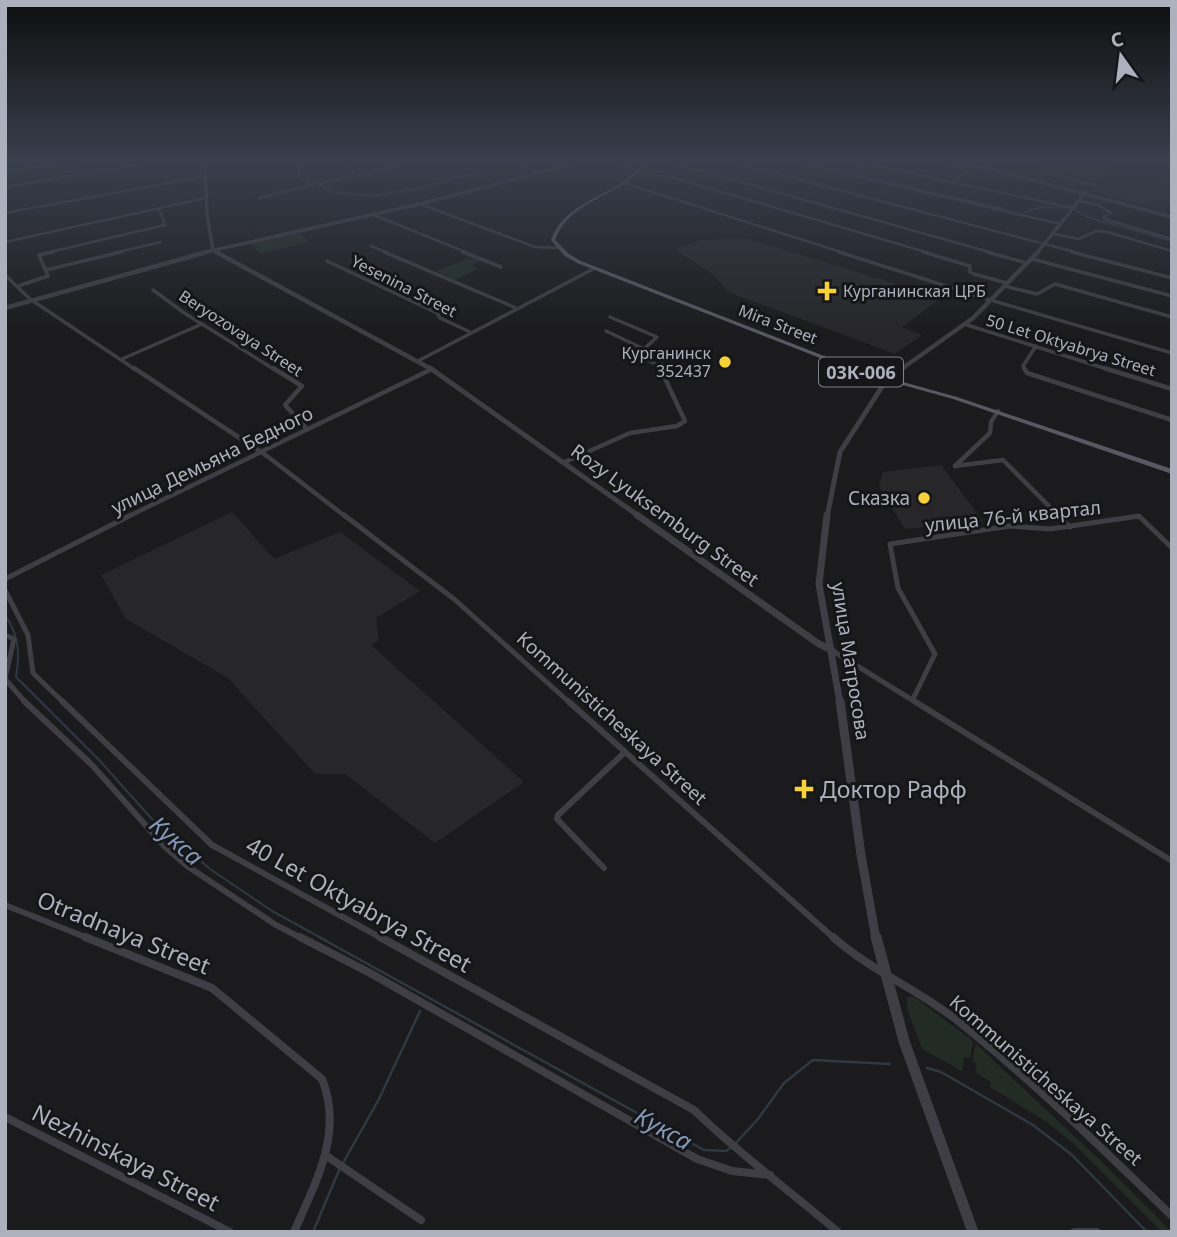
<svg xmlns="http://www.w3.org/2000/svg" width="1177" height="1237" viewBox="0 0 1177 1237" font-family="'Noto Sans',sans-serif">
<style>
.built{fill:#27272a}
.green{fill:#222c25}
.lines{fill:none;stroke-linecap:round;stroke-linejoin:round}
.stream-far1{stroke:#303842;stroke-width:2}
.stream{stroke:#303842;stroke-width:2.5}
.minor-far5{stroke:#3e3e44;stroke-width:2.5}
.minor-far4{stroke:#3e3e44;stroke-width:3.5}
.minor-far3{stroke:#3e3e44;stroke-width:4.5}
.minor-far2{stroke:#3e3e44;stroke-width:5}
.minor-far1{stroke:#3e3e44;stroke-width:6}
.minor{stroke:#3e3e44;stroke-width:8}
.tertiary-far5{stroke:#3e3e44;stroke-width:3.5}
.tertiary-far4{stroke:#3e3e44;stroke-width:4.5}
.tertiary-far3{stroke:#3e3e44;stroke-width:5}
.tertiary-far2{stroke:#3e3e44;stroke-width:7}
.tertiary-far1{stroke:#3e3e44;stroke-width:9}
.tertiary{stroke:#3e3e44;stroke-width:11}
.primary{fill:#585862;fill-rule:evenodd}
.poi-dot{fill:#f6d13a;stroke:#161618;stroke-width:2.5}
.labels{text-anchor:middle;dominant-baseline:central;stroke-width:6;stroke-linejoin:round;paint-order:stroke}
.far-street-label{font-size:16px;fill:#adb0bd;stroke:#161618}
.far-poi-label{font-size:16px;fill:#adb0bd;stroke:#161618;text-anchor:start}
.shield{fill:#161618;stroke:#80828c;stroke-width:2}
.shield-label{font-size:18px;font-weight:bold;fill:#adb0bd}
.street-label{font-size:19px;fill:#adb0bd;stroke:#161618}
.poi-label{font-size:19px;fill:#adb0bd;stroke:#161618;text-anchor:end}
.near-poi-label{font-size:23px;fill:#adb0bd;stroke:#161618;text-anchor:start}
.near-street-label{font-size:23px;fill:#adb0bd;stroke:#161618}
.near-water-label{font-size:24px;font-style:italic;fill:#8499b8;stroke:#161618}
</style>
<rect width="100%" height="100%" fill="#1b1b1d"/>
<g class="built">
<path d="M1006,161h121l-36,16 -73,-15 -5,2 -9,-2z"/>
<path d="M1126,168l46,11v26l-8,5 -74,-19z"/>
<path d="M747,239l88,26 106,33 -39,29 20,8 -27,19 -167,-62 -15,-18 -38,-24 24,-10z"/>
<path d="M941,465l42,56 -78,8 -26,-42 4,-15z"/>
<path d="M232,512l42,47 66,-27 80,59 -44,27 3,22 -8,5 153,137 -89,61 -90,-69h-30l-87,-96 -102,-59 -25,-44z"/>
</g>
<g class="green">
<path d="M300,232l9,10 -49,12 -9,-11z"/>
<path d="M471,258l9,3 -9,5 7,3 -23,11 -20,-9z"/>
<path d="M906,997h8l59,44 -3,17 -6,-1 -2,14 -40,-22 -14,-38z"/>
<path d="M976,1044l129,121 67,67h-10l-90,-90 -28,-22 -54,-33 1,-5 -16,-10 2,-8 -5,-3z"/>
</g>
<g class="lines">
<g class="stream-far1">
<path d="M301,161l5,18 9,5"/>
<path d="M798,161l206,48"/>
<path d="M317,184l16,8 41,4 45,-8 60,-16 8,-11"/>
<path d="M1074,209l13,8 85,24"/>
<path d="M1024,213l17,-6 28,1"/>
<path d="M5,615c14,20 15,39 11,62l84,84 51,57 59,51 62,42 51,28"/>
</g>
<g class="stream">
<path d="M319,937l385,213 22,1 6,-4"/>
<path d="M927,1068l14,4 92,53 39,30 75,77"/>
<path d="M736,1143l22,-24 26,-36 29,-23 77,4"/>
<path d="M343,1163l36,-64 41,-88"/>
<path d="M313,1232l27,-64"/>
</g>
<g class="minor-far5">
<path d="M297,161l4,18 11,6"/>
<path d="M348,161l6,14"/>
<path d="M514,161l27,12"/>
<path d="M666,161l327,92"/>
<path d="M728,161l351,92"/>
<path d="M792,161l268,63"/>
<path d="M5,170l99,-9"/>
<path d="M636,172l42,7 251,74"/>
<path d="M850,172l12,-8 10,1 201,43"/>
<path d="M1045,173l50,12"/>
<path d="M624,183l220,70"/>
<path d="M952,183l13,-10"/>
<path d="M317,184l66,-14 27,-9"/>
<path d="M5,187l155,-26"/>
<path d="M259,198l53,-13"/>
<path d="M1079,201l19,4 13,8 -8,4 2,2 67,20"/>
<path d="M420,204l115,43 25,1"/>
<path d="M5,213l201,-37"/>
<path d="M374,215l94,38"/>
<path d="M1054,234l25,5 17,-8 11,1 65,19"/>
<path d="M5,242l201,-44"/>
<path d="M371,246l17,7"/>
<path d="M46,253l119,-28 -6,-16"/>
<path d="M114,253l47,-11"/>
</g>
<g class="minor-far4">
<path d="M384,252l132,56"/>
<path d="M463,252l38,15"/>
<path d="M839,252l148,47 185,54"/>
<path d="M923,252l47,14v6l4,2 33,9"/>
<path d="M987,252l40,11"/>
<path d="M1072,252l100,26"/>
<path d="M1032,259l140,37"/>
<path d="M327,261l110,52 3,5 30,14"/>
<path d="M46,270l75,-18"/>
<path d="M5,275l25,24 106,71"/>
<path d="M18,286l30,-10 -9,-21 14,-3"/>
<path d="M1004,286l33,8 18,-10 117,33"/>
<path d="M153,290l30,22 92,58"/>
<path d="M610,317l47,20 -13,12 17,10v11"/>
<path d="M964,324l146,46"/>
<path d="M606,331l38,18"/>
<path d="M650,353l-5,2 1,4 13,7"/>
<path d="M122,359l80,-35"/>
<path d="M418,361l177,-93"/>
<path d="M1025,370l-2,-4 13,-20"/>
</g>
<g class="minor-far3">
<path d="M134,368l133,88 79,61"/>
<path d="M273,368l29,18 -17,19 22,24"/>
<path d="M1024,368l3,5 145,47"/>
<path d="M1104,368l68,21"/>
<path d="M565,462l65,-29 47,-7 8,-5 -25,-53"/>
<path d="M955,466l48,-6 57,57"/>
<path d="M955,466l35,-33 1,-11 7,-11"/>
<path d="M127,517l305,-148"/>
<path d="M1135,517h5"/>
</g>
<g class="minor-far2">
<path d="M344,515l110,84 116,104"/>
<path d="M1058,515l12,12"/>
<path d="M5,579l126,-64"/>
<path d="M5,590l23,45 5,38 31,30"/>
<path d="M5,635l9,4 -9,40 21,24"/>
<path d="M833,651l84,52"/>
<path d="M913,699l22,-45 -37,-66 -8,-44 120,-18 40,3 89,-13 33,32"/>
</g>
<g class="minor-far1">
<path d="M24,701l68,64 73,82 22,19 89,59 27,14"/>
<path d="M62,701l150,144 171,94"/>
<path d="M568,701l267,238"/>
<path d="M914,701l258,160"/>
<path d="M604,868l-47,-49 1,-4 66,-62"/>
<path d="M5,905l85,34"/>
</g>
<g class="minor">
<path d="M85,937l127,51 110,91c22,54 -7,104 -28,153"/>
<path d="M300,937l70,36 327,186 35,12 38,4"/>
<path d="M380,937l314,173c45,44 96,81 144,122"/>
<path d="M833,937c38,34 85,52 125,84 75,60 145,128 214,195"/>
<path d="M5,1117l225,115"/>
<path d="M325,1155l96,65"/>
<path d="M1074,1232h23"/>
</g>
<g class="tertiary-far5">
<path d="M205,161l2,53 6,36 6,3"/>
<path d="M614,161l22,11"/>
<path d="M938,161l53,8 181,48"/>
<path d="M201,253l219,-49 164,-43"/>
<path d="M1037,253l49,-61"/>
</g>
<g class="tertiary-far4">
<path d="M216,252l217,118"/>
<path d="M5,308l202,-56"/>
<path d="M900,370l73,-52 65,-66"/>
</g>
<g class="tertiary-far3">
<path d="M430,368l210,149"/>
<path d="M827,517l13,-65 47,-73 16,-11"/>
</g>
<g class="tertiary-far2">
<path d="M637,515l182,129 13,6"/>
<path d="M827,515l-8,69 21,119"/>
</g>
<path class="tertiary-far1" d="M840,701l21,154 15,84"/>
<path class="tertiary" d="M876,937l28,104 69,191"/>
<path class="primary" d="M644,161h4c-6,7 -12,15 -20,20 -25,18 -61,26 -73,59l14,14 12,7 279,109 97,27 215,72v5l-219,-75 -97,-27 -279,-109 -12,-7 -14,-16c12,-33 46,-41 73,-59 8,-6 14,-13 20,-20z"/>
</g>
<linearGradient id="sky" x2="0" y2="1"><stop stop-color="#0f0f10"/><stop offset="0.48" stop-color="#393f4c"/><stop offset="1" stop-color="#393f4c" stop-opacity="0"/></linearGradient>
<rect width="1177" height="334" fill="url(#sky)"/>
<g class="poi-dot">
<path d="M823.5 280.5h7v7h7v7h-7v7h-7v-7h-7v-7h7z"/>
<circle cx="725" cy="362" r="7"/>
<circle cx="924" cy="498" r="7"/>
<path d="M800.5 778.5h7v7h7v7h-7v7h-7v-7h-7v-7h7z"/>
</g>
<g class="labels">
<g class="far-street-label">
<text transform="translate(404 286) rotate(27)">Yesenina Street</text>
<text transform="translate(778 324) rotate(21)">Mira Street</text>
<text transform="translate(241 333) rotate(33)">Beryozovaya Street</text>
<text transform="translate(1071 345) rotate(17)">50 Let Oktyabrya Street</text>
</g>
<g class="far-poi-label">
<text x="843" y="291">Курганинская ЦРБ</text>
<text x="711" y="353" text-anchor="end">Курганинск<tspan x="711" dy="18">352437</tspan></text>
</g>
<rect class="shield" x="819" y="357.5" width="84" height="29" rx="5"/>
<g class="shield-label">
<text x="861" y="372">03К-006</text>
</g>
<g class="street-label">
<text transform="translate(212 460) rotate(-26)">улица Демьяна Бедного</text>
<text transform="translate(665 515) rotate(36)">Rozy Lyuksemburg Street</text>
<text transform="translate(1013 516) rotate(-6)">улица 76-й квартал</text>
<text transform="translate(851 661) rotate(81)">улица Матросова</text>
<text transform="translate(612 718) rotate(42)">Kommunisticheskaya Street</text>
<text transform="translate(1046 1080) rotate(41)">Kommunisticheskaya Street</text>
</g>
<g class="poi-label">
<text x="910" y="498">Сказка</text>
</g>
<g class="near-poi-label">
<text x="820" y="789">Доктор Рафф</text>
</g>
<g class="near-street-label">
<text transform="translate(359 904) rotate(29)">40 Let Oktyabrya Street</text>
<text transform="translate(124 932) rotate(22)">Otradnaya Street</text>
<text transform="translate(126 1157) rotate(27)">Nezhinskaya Street</text>
</g>
<g class="near-water-label">
<text transform="translate(177 840) rotate(41)">Кукса</text>
<text transform="translate(664 1128) rotate(29)">Кукса</text>
</g>
</g>
<rect width="1177" height="1237" fill="none" stroke="#adb0bd" stroke-width="14"/>
<g transform="translate(1121 56) rotate(346)" stroke="#161618" stroke-width="5" paint-order="stroke">
<path d="M0-5L12 26L0 18L-12 26Z" fill="#adb0bd"/>
<text y="-10" font-size="19" font-weight="bold" text-anchor="middle" fill="#adb0bd">С</text>
</g>
</svg>
